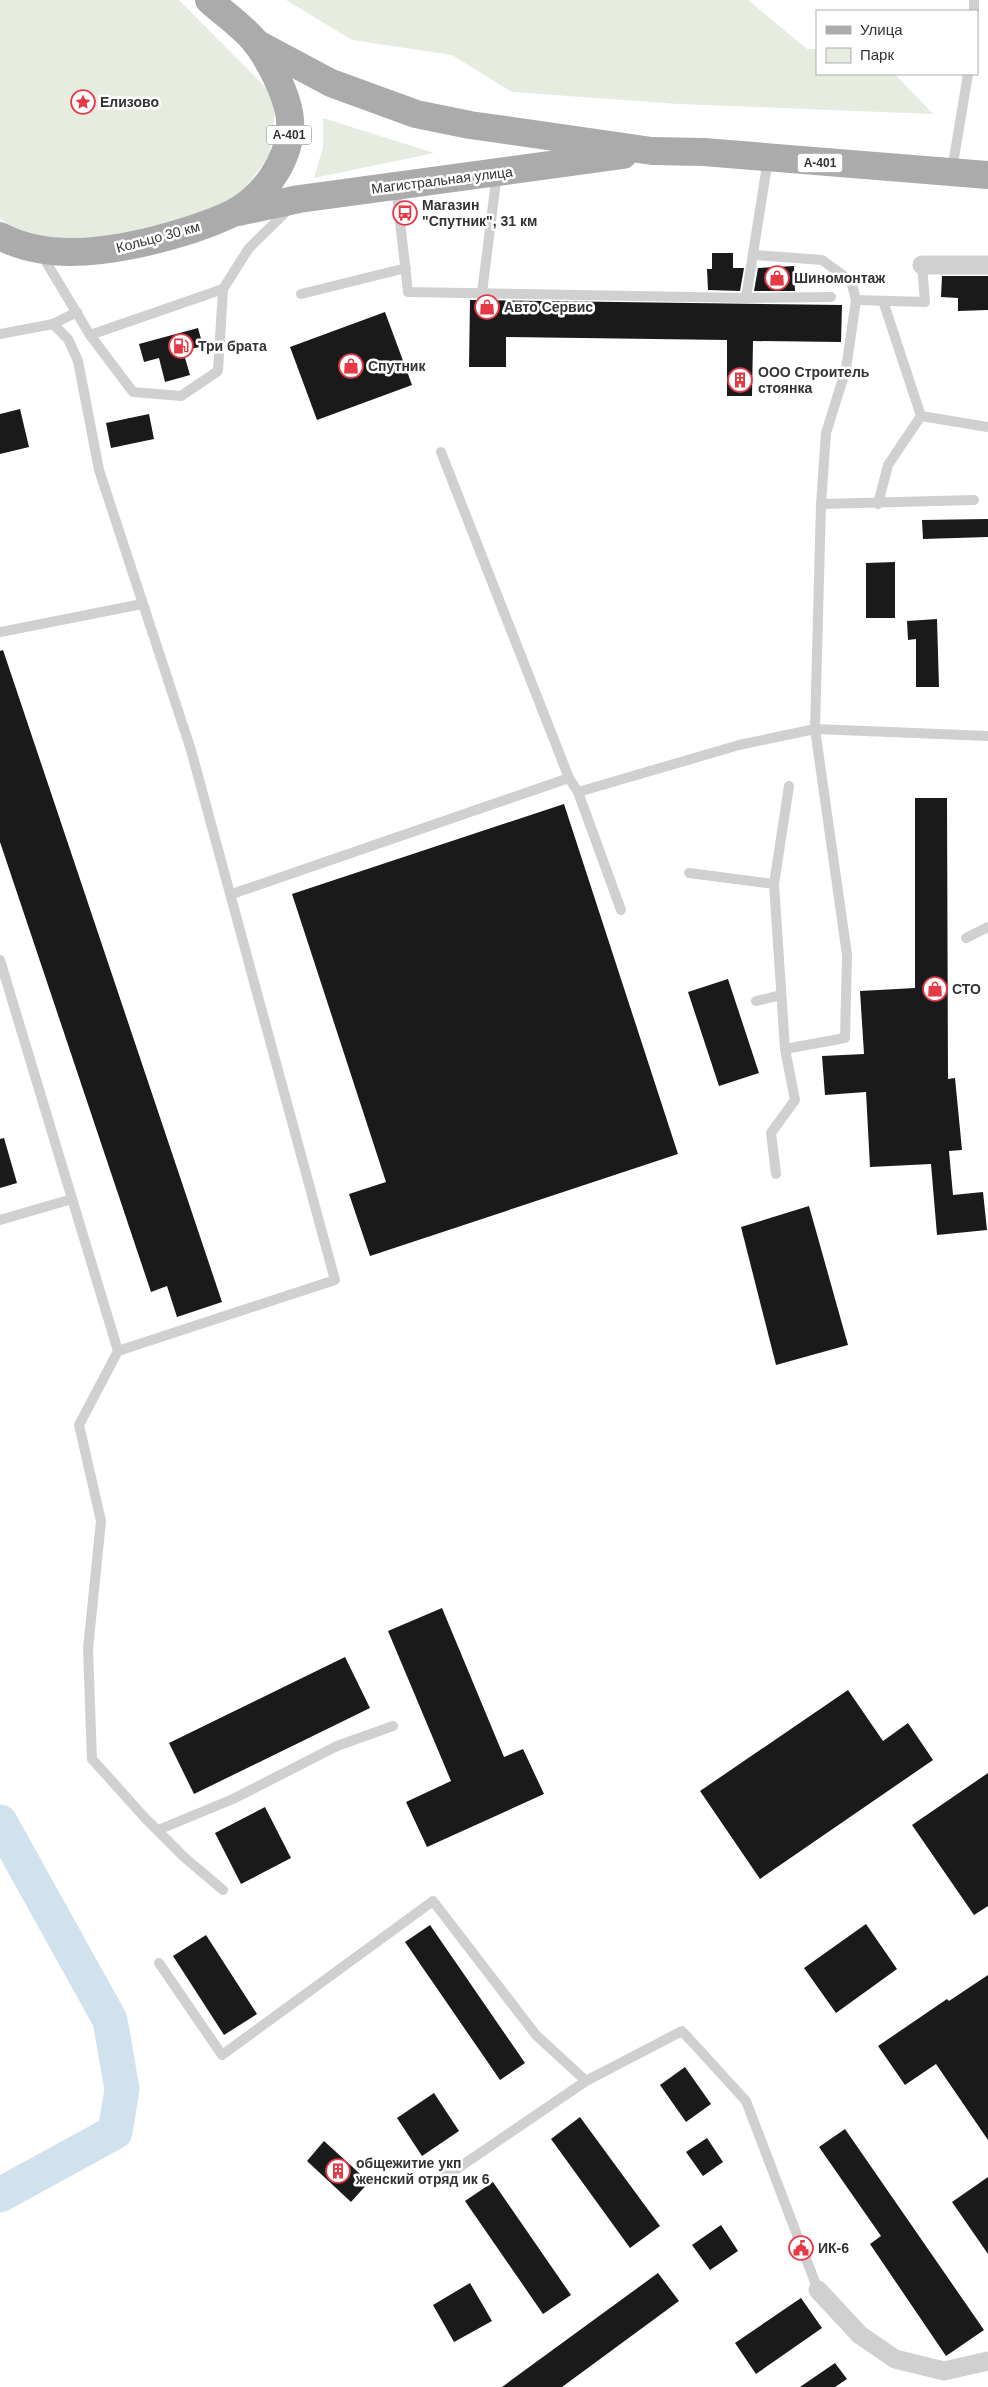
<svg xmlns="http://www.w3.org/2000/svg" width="988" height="2387" viewBox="0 0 988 2387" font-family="Helvetica,sans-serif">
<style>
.green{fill:#e6ecdf}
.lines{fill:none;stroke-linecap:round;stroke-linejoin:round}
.river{stroke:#cfe2ee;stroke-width:35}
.building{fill:#1a1a1a}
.service{stroke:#d0d0d0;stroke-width:10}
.minor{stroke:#d0d0d0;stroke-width:19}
.primary{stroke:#ababab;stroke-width:28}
.labels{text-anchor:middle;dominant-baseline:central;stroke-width:5;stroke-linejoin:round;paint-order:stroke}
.shield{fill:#fff;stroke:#707070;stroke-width:1}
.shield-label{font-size:12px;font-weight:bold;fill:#333}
.poi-label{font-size:14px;font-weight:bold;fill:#333;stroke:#fff;text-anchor:start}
.street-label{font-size:14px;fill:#333;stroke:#fff}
</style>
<rect width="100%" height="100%" fill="#fff"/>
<g class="green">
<path d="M0,0h179l91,92 5,19 -5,44 -31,41 -51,24 -102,22 -48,-4 -25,-10 -13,-10z"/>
<path d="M286,0h462l59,49h10v25h78l38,40 -254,-10 -167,-12 -60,-37 -100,-15z"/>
<path d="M323,118l111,35 -120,25 9,-31z"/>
</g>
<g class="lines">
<path class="river" d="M0,1822l110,198 12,69 -7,43 -115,63"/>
</g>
<g class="building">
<path d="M712,253h21v15h11l-4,23 -32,-1 -1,-21h5z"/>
<path d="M794,266l1,25h-41l4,-23z"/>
<path d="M942,276h46v34l-30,1v-13l-17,-1z"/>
<path d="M470,300l372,5 -1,37 -88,-1 -1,55h-25v-56l-221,-3v30h-37z"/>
<path d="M385,312l27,73 -95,35 -27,-73z"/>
<path d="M198,328l5,18 -20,5 7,24 -25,7 -6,-24 -15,4 -5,-18z"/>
<path d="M20,409l9,38 -29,7v-40z"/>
<path d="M149,414l5,25 -43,9 -5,-25z"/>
<path d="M988,519v18l-65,2 -1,-19z"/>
<path d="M895,562v56h-29v-55z"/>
<path d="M937,619l2,68h-23v-48l-8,1 -1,-19z"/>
<path d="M3,650l219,652 -45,15 -10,-31 -16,6 -151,-450v-191z"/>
<path d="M915,798h32l1,281 7,-1 7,72 -13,1 4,44 30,-3 4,38 -50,5 -6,-71 -61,3 -4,-75 -41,3 -3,-39 42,-2 -4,-63 55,-3z"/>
<path d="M564,804l114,350 -308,102 -21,-62 37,-12 -94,-288z"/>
<path d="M728,979l31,94 -40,13 -31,-94z"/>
<path d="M4,1138l13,45 -17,5v-49z"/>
<path d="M809,1206l39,139 -72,20 -35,-138z"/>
<path d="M442,1608l62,149 19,-8 21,45 -117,53 -21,-45 45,-21 -63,-150z"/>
<path d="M345,1657l25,51 -176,86 -25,-51z"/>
<path d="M848,1690l35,51 25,-18 25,37 -173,119 -60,-88z"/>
<path d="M988,1773v133l-14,9 -62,-90z"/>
<path d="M265,1807l26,51 -50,26 -26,-51z"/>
<path d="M866,1924l31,45 -61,44 -32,-45z"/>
<path d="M430,1925l95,138 -25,17 -95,-138z"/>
<path d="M206,1935l51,79 -33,21 -51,-79z"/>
<path d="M988,1975v165l-52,-76 -31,21 -27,-39 69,-47 2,2z"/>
<path d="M685,2067l26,37 -25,18 -26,-37z"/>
<path d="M434,2093l25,38 -37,25 -25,-38z"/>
<path d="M580,2117l80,109 -30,22 -79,-109z"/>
<path d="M845,2129l139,201 -38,26 -76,-112 11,-8 -62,-89z"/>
<path d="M707,2138l16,24 -20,14 -17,-24z"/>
<path d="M324,2141l45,41 -18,20 -44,-41z"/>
<path d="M988,2177v77l-36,-52z"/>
<path d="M493,2182l78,113 -28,19 -78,-113z"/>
<path d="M721,2225l17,26 -28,19 -18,-25z"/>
<path d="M658,2273l21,28 -117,86h-60z"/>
<path d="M470,2283l22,38 -38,21 -21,-37z"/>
<path d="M801,2298l21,30 -66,46 -21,-31z"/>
<path d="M835,2363l12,16 -12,8h-35z"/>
</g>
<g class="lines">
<g class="service">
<path d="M974,11v-11"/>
<path d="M952,170l16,-96"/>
<path d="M396,186l12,106 338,6 85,-1"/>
<path d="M40,252l50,83 133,-46 26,-41 41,-40"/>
<path d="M755,255l67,5 29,21 5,19 -10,69 -20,64 -5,71 -6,225 173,7"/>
<path d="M482,293l15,-120"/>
<path d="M301,294l105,-26"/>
<path d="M746,298l22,-139"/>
<path d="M856,300l69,2 -3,-37"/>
<path d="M53,324l15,15 10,22 21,109 92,280 144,530 -217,71"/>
<path d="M0,334l53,-10 24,-12"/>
<path d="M90,335l43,57 48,4 37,-25 5,-82"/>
<path d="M921,416l67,11"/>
<path d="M441,452l128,326 9,14"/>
<path d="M821,504l153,-4"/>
<path d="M878,504l10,-39 33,-49 -38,-115"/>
<path d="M0,632l142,-28"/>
<path d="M689,873l85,11"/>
<path d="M232,894l337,-116"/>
<path d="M621,910l-43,-118 161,-47 76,-16 32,226 -2,83 -60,11 -11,-165 15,-98"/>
<path d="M966,938l22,-11"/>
<path d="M0,960l118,391 -39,74 22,96 -13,128 4,110 53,59 39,39 39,33"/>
<path d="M756,1001l25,-6"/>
<path d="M776,1174l-5,-41 24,-33 -10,-51"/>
<path d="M0,1220l72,-21"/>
<path d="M158,1830l75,-31 104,-53 56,-20"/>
<path d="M159,1963l63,92 211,-154 103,134 50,46"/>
<path d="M442,2179l144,-98 96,-50 64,70 72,189"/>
</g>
<g class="minor">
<path d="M922,265h66"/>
<path d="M818,2290l42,45 35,24 49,12 44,-10"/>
</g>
<g class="primary">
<path d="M256,43l75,40 85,31 54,11 182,26 52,1 284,23"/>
<path d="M238,212l61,-13 324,-44"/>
<path d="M0,236c47,25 106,16 155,4 26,-7 51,-14 76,-26 31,-15 58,-52 59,-87 2,-24 -19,-64 -33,-83 -13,-17 -33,-30 -48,-44"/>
</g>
</g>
<defs>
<g id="sight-ring" transform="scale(1.25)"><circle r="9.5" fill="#fff" stroke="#e63946" stroke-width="1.5"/><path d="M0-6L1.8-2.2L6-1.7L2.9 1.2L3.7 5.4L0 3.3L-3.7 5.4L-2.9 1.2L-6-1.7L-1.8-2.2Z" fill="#e63946"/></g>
<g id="bus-ring" transform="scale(1.25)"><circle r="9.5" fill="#fff" stroke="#e63946" stroke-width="1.5"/><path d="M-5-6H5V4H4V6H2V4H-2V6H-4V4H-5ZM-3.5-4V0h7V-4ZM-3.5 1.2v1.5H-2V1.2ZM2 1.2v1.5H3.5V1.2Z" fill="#e63946"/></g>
<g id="shop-ring" transform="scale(1.25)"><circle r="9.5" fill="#fff" stroke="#e63946" stroke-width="1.5"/><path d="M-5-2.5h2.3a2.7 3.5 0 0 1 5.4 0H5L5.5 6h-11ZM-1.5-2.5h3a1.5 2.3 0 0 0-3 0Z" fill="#e63946"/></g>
<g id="fuel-ring" transform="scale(1.25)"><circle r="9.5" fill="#fff" stroke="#e63946" stroke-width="1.5"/><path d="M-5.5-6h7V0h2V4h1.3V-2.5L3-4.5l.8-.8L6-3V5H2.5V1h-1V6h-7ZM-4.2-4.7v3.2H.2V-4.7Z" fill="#e63946"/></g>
<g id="building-ring" transform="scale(1.25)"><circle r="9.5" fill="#fff" stroke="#e63946" stroke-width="1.5"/><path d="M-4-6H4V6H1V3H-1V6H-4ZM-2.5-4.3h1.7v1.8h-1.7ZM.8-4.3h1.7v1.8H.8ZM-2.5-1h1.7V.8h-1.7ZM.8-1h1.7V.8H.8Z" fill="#e63946"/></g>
<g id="civic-ring" transform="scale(1.25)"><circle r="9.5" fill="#fff" stroke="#e63946" stroke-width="1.5"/><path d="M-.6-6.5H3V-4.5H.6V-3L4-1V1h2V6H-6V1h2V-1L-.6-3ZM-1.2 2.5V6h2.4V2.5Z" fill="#e63946"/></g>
</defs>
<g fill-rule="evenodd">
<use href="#sight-ring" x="83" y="102"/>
<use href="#bus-ring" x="405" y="213"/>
<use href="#shop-ring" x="777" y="278"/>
<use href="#shop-ring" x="487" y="307"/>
<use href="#fuel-ring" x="181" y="346"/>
<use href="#shop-ring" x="351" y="366"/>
<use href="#building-ring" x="740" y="380"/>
<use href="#shop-ring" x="935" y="989"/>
<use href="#building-ring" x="338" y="2171"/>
<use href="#civic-ring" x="801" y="2248"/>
</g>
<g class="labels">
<g class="shield">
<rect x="266.5" y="125.5" width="45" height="19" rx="4"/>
<rect x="797.5" y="153.5" width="45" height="19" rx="4"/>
</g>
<g class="shield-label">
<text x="289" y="135">А-401</text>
<text x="820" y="163">А-401</text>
</g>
<g class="poi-label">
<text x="100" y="102">Елизово</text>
<text x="422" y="205">Магазин<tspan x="422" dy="16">"Спутник", 31 км</tspan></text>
<text x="794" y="278">Шиномонтаж</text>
<text x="504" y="307">Авто Сервис</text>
<text x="198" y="346">Три брата</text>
<text x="368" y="366">Спутник</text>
<text x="758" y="372">ООО Строитель<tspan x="758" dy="16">стоянка</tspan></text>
<text x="952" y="989">СТО</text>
<text x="356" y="2163">общежитие укп<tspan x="356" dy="16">женский отряд ик 6</tspan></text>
<text x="818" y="2248">ИК-6</text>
</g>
<g class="street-label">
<text transform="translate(442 180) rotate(-7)">Магистральная улица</text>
<text transform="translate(158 237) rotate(-15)">Кольцо 30 км</text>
</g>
</g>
<rect x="816" y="10" width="162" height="65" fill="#ffffff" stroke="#adadad"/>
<rect x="826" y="26" width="25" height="8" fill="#ababab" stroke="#adadad"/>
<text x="860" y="35" font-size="15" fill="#333333">Улица</text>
<rect x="826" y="48" width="25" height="15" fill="#e6ecdf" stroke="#adadad"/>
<text x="860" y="60" font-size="15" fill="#333333">Парк</text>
</svg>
